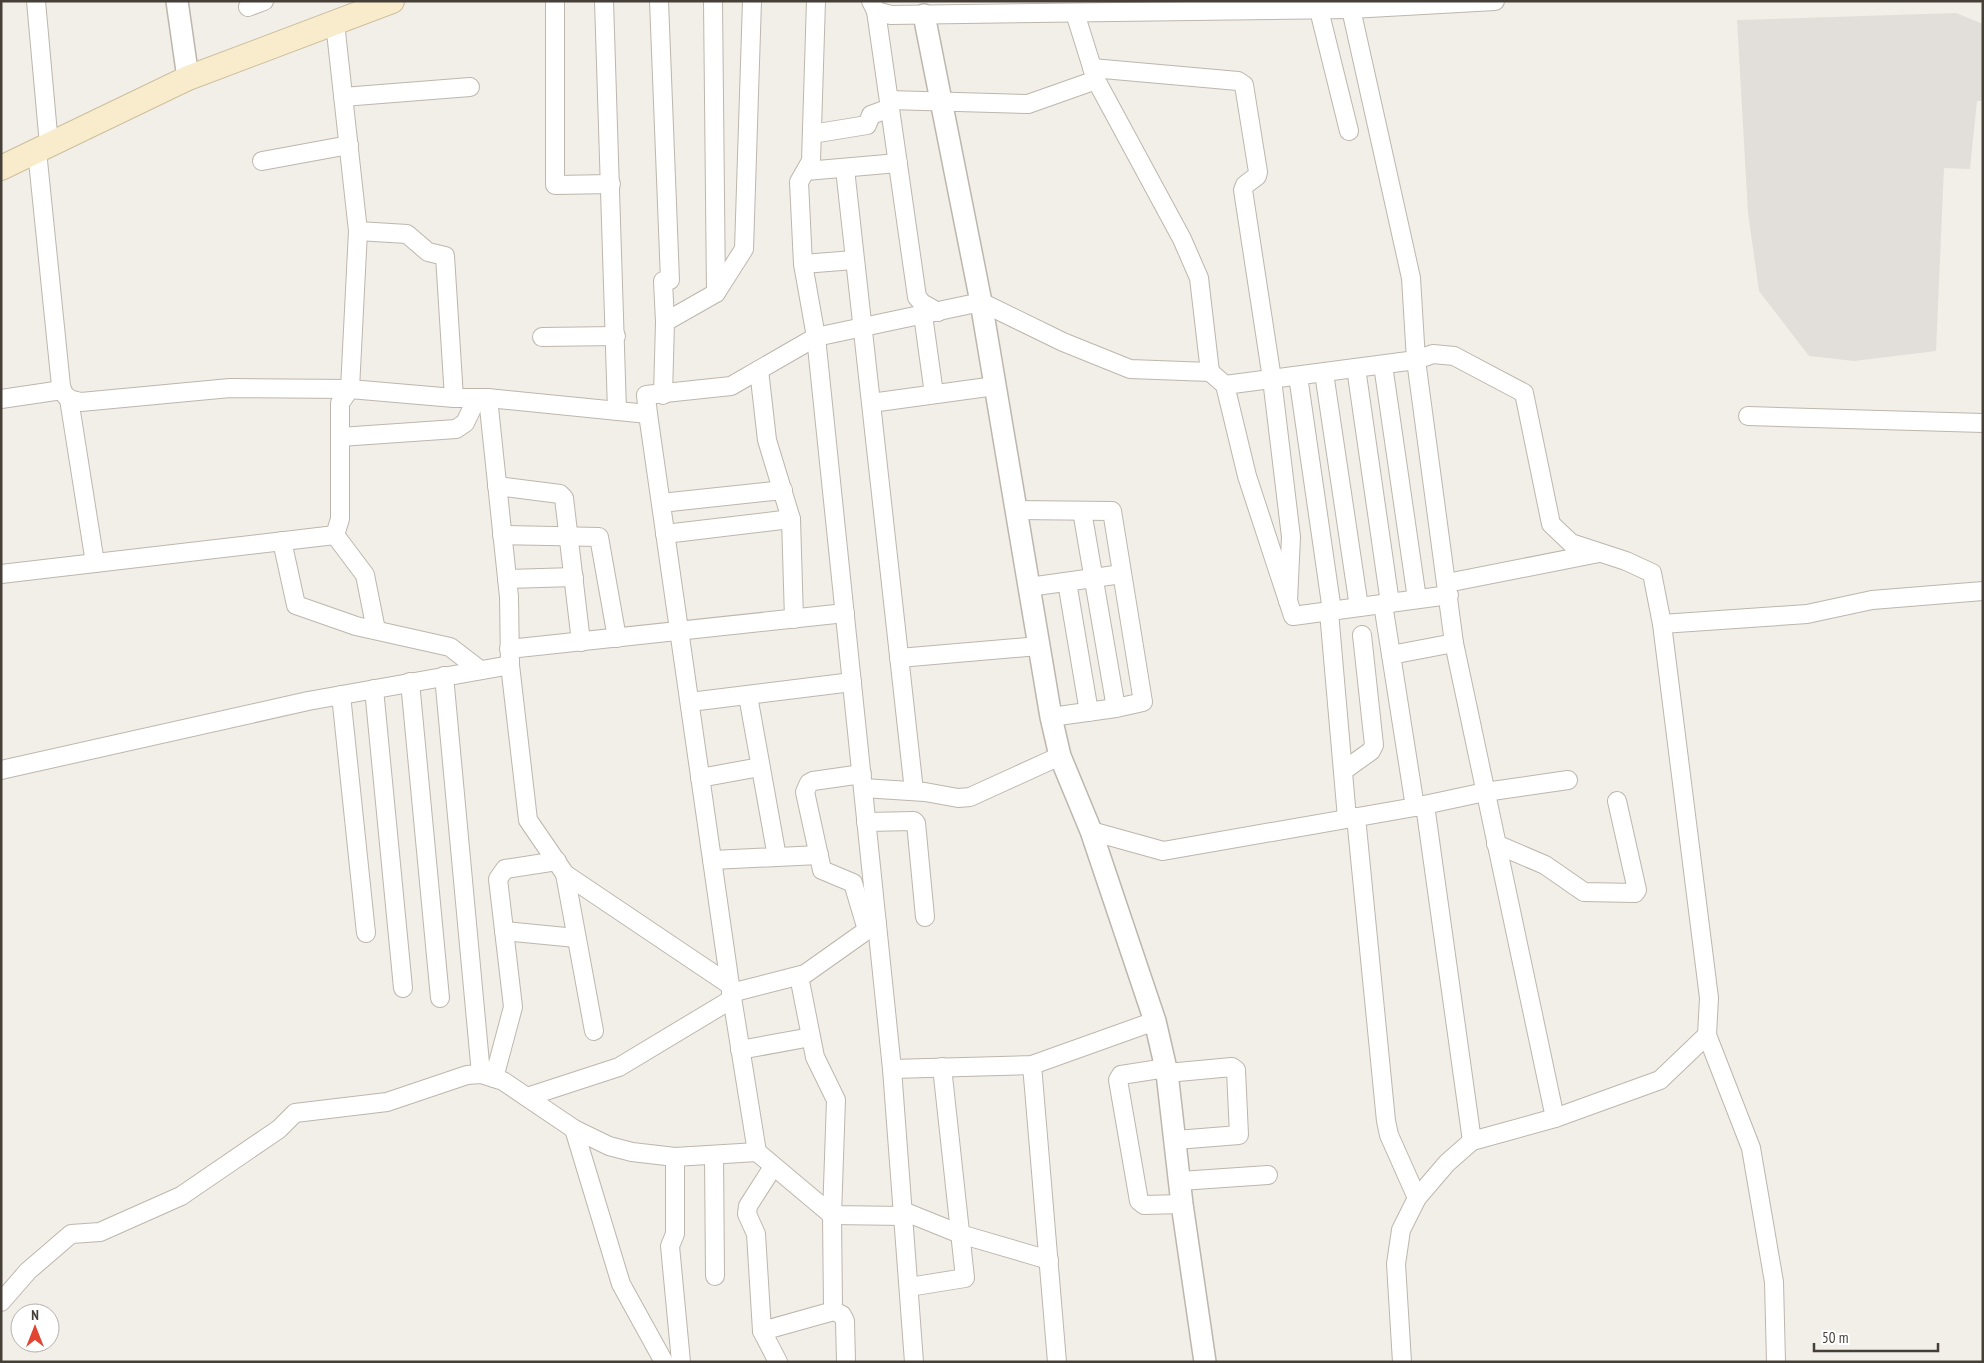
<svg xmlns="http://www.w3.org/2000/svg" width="1984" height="1363" viewBox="0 0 1984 1363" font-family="'PT Sans Narrow',sans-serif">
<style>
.industrial{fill:#e2deda}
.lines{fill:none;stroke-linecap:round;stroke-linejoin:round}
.minor-casing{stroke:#bdb6ac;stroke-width:20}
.tertiary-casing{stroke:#bdb6ac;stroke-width:24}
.secondary-casing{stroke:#cdbf9d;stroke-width:26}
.minor{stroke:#fff;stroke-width:18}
.tertiary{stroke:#fff;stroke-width:21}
.secondary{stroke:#f8eccd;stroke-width:24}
</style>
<rect width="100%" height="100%" fill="#f2efe9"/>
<path class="industrial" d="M1956,13l27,11v77h-6l-7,68 -26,-1 -8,183 -82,10 -45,-5 -50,-65 -11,-78 -11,-193z"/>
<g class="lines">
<g class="minor-casing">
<g id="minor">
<path d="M36,1l13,144"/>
<path d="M555,1v184l56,-1"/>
<path d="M604,1l13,410"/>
<path d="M659,1l11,279 -7,1 2,41 -2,73"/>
<path d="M713,1l3,292"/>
<path d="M816,1l-5,160 -12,21 4,82 13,73 76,732 22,293"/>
<path d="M871,1l5,10 15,4 460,-6 144,-8"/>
<path d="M1352,1l-1,8 60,269 5,82 38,283 101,475"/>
<path d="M248,7l16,-6"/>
<path d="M1319,10l30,121"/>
<path d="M876,11l41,286 5,6 16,9"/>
<path d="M1075,13l21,67 86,159 17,39 11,94"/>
<path d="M1092,68l146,13 6,4 14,87 -1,4 -12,9 -2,5 29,189 19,158 -3,64"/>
<path d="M343,97l127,-10"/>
<path d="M889,100l139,4 68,-24"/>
<path d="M812,134l55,-9 4,-10 19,-7"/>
<path d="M37,151l24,235c3,12 9,14 20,16l149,-14 120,1 104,9h34l160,16 -2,-19 85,-9 85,-49 165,-35 82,40 67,27 80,3 15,13 191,-25 17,-6 21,2 70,37 27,131 20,19 55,18 26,12 10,51 47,374 -2,37 -47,45 -105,38 -83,23 -25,22 -30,35 -16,32 -5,34 6,98"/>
<path d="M262,161l87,-16"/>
<path d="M845,169l69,622"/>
<path d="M806,171l92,-8"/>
<path d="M358,231l49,3 21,18 17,4 9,142"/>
<path d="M803,264l51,-4"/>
<path d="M923,315l11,79"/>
<path d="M665,322l51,-29 28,-44 8,-248"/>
<path d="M542,337l74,-1"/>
<path d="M1383,365l34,234"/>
<path d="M1356,368l34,235"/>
<path d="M759,370l8,70 24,79 3,100"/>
<path d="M1324,373l35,234"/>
<path d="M1298,376l34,235"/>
<path d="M1225,385l22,91 46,140 156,-21"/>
<path d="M488,398l21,199 1,68 18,155 37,54 165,111"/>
<path d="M1,399l61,-9"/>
<path d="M69,399l26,164"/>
<path d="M871,403l124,-17"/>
<path d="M648,414l82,571 27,167 75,63 72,1"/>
<path d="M1748,416l235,7"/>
<path d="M340,437l116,-8 9,-6 12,-25"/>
<path d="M497,486l63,8 4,4 17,144"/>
<path d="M661,503l122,-13"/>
<path d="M1016,510l96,1 31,191 -27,6 -65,9"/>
<path d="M1082,511l34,197"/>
<path d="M665,534l126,-15"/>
<path d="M335,535l30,40 11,55"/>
<path d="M502,535l97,2 18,101"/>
<path d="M282,541l14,64 60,21 94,21 30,23"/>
<path d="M1,574l334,-39 5,-16v-116l10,-14 8,-158 -23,-208"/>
<path d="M507,579l67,-2"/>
<path d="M1067,582l22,130"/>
<path d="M1447,583l152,-30"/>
<path d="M1029,587l93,-13"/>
<path d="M1383,604l32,203"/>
<path d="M1329,612l18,206"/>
<path d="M1662,624l145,-10 65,-14 111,-9"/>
<path d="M509,649l336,-36"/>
<path d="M1391,655l63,-12"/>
<path d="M899,658l140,-12"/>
<path d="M444,676l37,398"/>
<path d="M410,682l30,316"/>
<path d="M374,689l29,299"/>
<path d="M341,695l25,238"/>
<path d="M748,696l29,161"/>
<path d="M690,702l162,-20"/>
<path d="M1,770l307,-69 202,-36"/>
<path d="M1343,771l28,-20 3,-6 -12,-110"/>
<path d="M862,774l-49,7 -4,2 -4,9 17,78 31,13 14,47"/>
<path d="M700,778l60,-11"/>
<path d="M863,788l62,4 33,6 12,-1 90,-41"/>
<path d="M1425,805l47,336"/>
<path d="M1356,817l30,304 3,14 28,63"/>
<path d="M866,822l48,-1 2,2 9,94"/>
<path d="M1091,831l72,20 252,-44 70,-15 83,-12"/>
<path d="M1496,844l49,21 39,27 51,1 2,-3 -20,-89"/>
<path d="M712,860l107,-5"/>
<path d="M565,874l29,157"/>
<path d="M504,931l72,7"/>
<path d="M731,993l74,-19 72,-51"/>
<path d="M1707,1035l44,113 23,134 2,80"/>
<path d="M740,1050l71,-13"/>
<path d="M1032,1065l25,297"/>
<path d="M1166,1068l-45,7 -3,5 21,121 5,4 38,-1"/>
<path d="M892,1069l140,-4 123,-44"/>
<path d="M1167,1073l65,-6 4,3 3,65 -63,5"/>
<path d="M494,1078l19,-71 -15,-128 7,-10 52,-8"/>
<path d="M527,1097l92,-30 113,-68"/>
<path d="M574,1129l47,155 43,78"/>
<path d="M714,1155l1,121"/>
<path d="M675,1157v77l-5,12 11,116"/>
<path d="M773,1167l-25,39 -1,8 9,20 6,97 16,31"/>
<path d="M1180,1181l88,-6"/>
<path d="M903,1211l57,23 89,26"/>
<path d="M909,1287l56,-9 -23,-211"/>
<path d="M1,1302l27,-31 43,-37 29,-2 81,-36 98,-67 16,-16 92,-11 80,-27 14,-1 22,7 71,48 35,17 23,6 43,5 82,-5"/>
<path d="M832,1310l10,5 3,6 1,41"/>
<path d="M762,1331l68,-19 3,-5 -1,-92 4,-115 -21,-43 -16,-81"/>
</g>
</g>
<g class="tertiary-casing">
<g id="tertiary">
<path d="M177,1l11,77"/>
<path d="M924,15l57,287 70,415 9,39 31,75 64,190 12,52 15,131 23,158"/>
</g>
</g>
<g class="secondary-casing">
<path id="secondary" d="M1,168l187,-90 204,-77"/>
</g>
<use href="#minor" class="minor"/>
<use href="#tertiary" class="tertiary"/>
<use href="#secondary" class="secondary"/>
</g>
<rect width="1984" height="1363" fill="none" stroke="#453f38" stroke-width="5"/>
<g transform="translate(35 1328)"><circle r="24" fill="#ffffff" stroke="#b5b2af"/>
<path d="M0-4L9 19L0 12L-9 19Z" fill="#e14431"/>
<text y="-8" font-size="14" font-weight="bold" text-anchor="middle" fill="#453f38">N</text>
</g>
<path d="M1814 1343v8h124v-8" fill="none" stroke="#453f38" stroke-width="2.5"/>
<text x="1822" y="1343" font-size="15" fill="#453f38" stroke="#ffffff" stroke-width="4" paint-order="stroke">50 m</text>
</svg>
